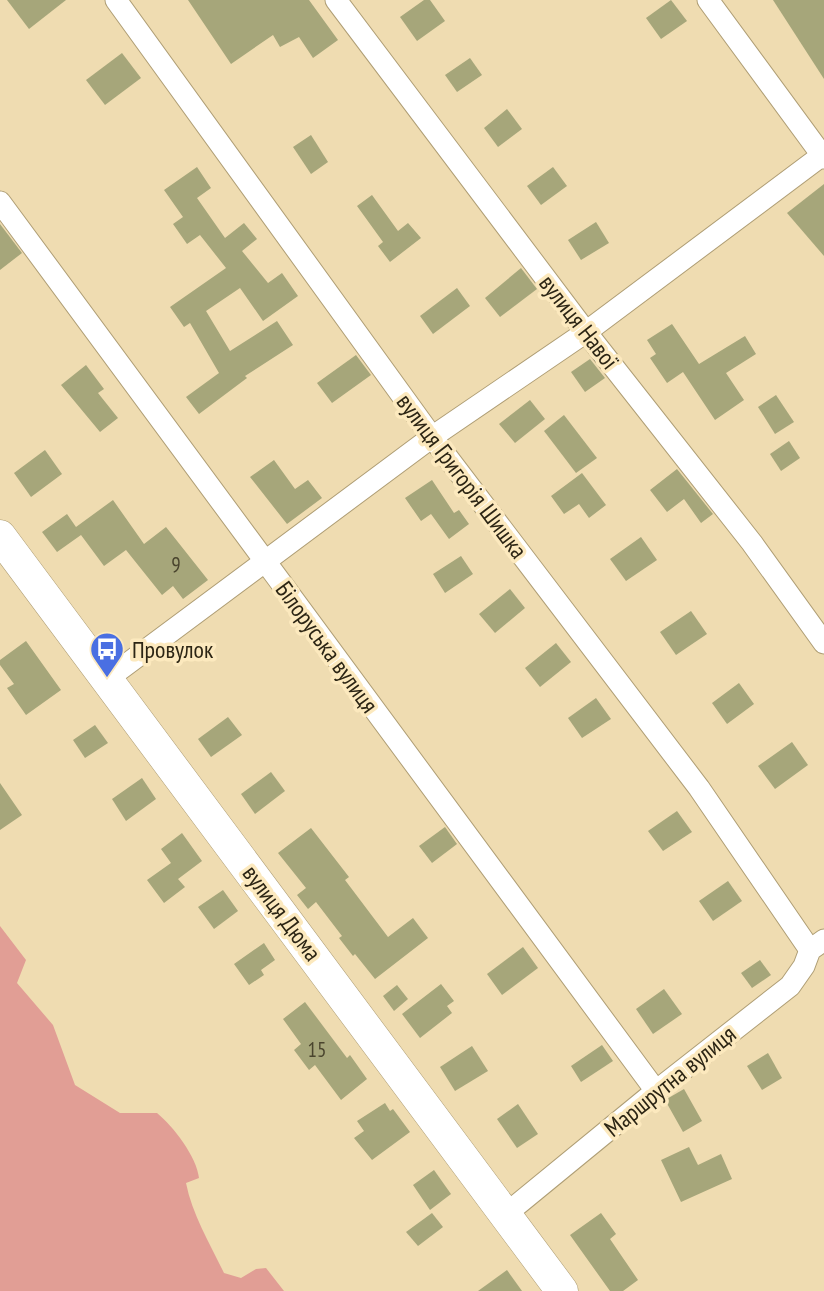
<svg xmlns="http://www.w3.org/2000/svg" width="824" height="1291" viewBox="0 0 824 1291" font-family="'PT Sans Narrow',sans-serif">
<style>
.green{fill:#e19e95}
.building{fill:#a6a67a}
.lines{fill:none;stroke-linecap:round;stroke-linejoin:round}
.street-casing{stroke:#af9e75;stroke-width:23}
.secondary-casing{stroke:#af9e75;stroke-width:33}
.street{stroke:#fff;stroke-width:21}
.secondary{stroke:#fff;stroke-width:32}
.labels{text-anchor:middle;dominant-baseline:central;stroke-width:7;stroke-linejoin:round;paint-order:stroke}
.number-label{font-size:21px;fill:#4a452e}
.street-label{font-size:24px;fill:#2c2514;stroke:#fce9be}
.poi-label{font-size:24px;fill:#2c2514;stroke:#fce9be;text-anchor:start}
</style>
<rect width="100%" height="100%" fill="#efdcb1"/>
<path class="green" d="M0,926l26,34 -9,23 36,42 22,60 45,28h37c16,13 40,44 42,65l-13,5c6,31 24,61 38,90l17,5 15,-9 10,-1 18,23h-284z"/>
<g class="building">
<path d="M7,0h59l-37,29z"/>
<path d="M188,0h121l29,40 -25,18 -14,-21 -19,10 -7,-12 -42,29z"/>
<path d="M424,0h6l15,21 -28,20 -17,-24z"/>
<path d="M671,0l16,21 -26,18 -15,-21z"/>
<path d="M773,0h51v79z"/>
<path d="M122,53l19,25 -36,27 -19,-25z"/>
<path d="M470,58l12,17 -25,17 -12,-17z"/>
<path d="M507,109l15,20 -24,18 -14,-19z"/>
<path d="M311,135l17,27 -17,12 -18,-27z"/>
<path d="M197,167l14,21 -14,10 28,40 19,-15 13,16 -15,12 26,32 14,-10 16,23 -35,25 -23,-33 -34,23 24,40 47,-30 16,24 -48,31 2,2 -48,36 -13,-17 33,-24 -29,-50 -6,4 -14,-20 56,-39 -26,-33 -13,9 -14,-20 10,-7 -19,-27z"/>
<path d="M553,167l14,19 -26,19 -14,-19z"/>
<path d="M824,184v72l-37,-43z"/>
<path d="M372,195l26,36 10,-8 13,15 -31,24 -12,-16 5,-4 -26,-36z"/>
<path d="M596,222l13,21 -28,17 -13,-20z"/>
<path d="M0,224l22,29 -22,17z"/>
<path d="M521,268l16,21 -37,28 -15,-19z"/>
<path d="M457,288l13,18 -37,28 -13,-18z"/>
<path d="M672,324l27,40 46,-28 11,18 -30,19 18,27 -29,20 -32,-48 -16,11 -17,-25 6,-4 -9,-14z"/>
<path d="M356,355l15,20 -39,28 -15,-20z"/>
<path d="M590,359l15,19 -20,14 -14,-20z"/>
<path d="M86,365l18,24 -6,4 20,25 -18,14 -39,-47z"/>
<path d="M776,395l18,27 -19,12 -17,-27z"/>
<path d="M530,400l15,19 -30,24 -16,-19z"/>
<path d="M564,415l33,43 -21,15 -32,-42z"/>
<path d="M789,441l11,17 -19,13 -11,-17z"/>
<path d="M45,450l17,24 -31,23 -17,-24z"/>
<path d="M274,460l21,29 13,-9 14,18 -35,26 -37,-47z"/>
<path d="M677,469l36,45 -12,9 -17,-24 -17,13 -17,-22z"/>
<path d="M582,473l24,32 -17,13 -10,-14 -15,10 -13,-18z"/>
<path d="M432,480l22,33 5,-3 10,14 -20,15 -18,-25 -10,7 -16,-23z"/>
<path d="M113,500l31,44 22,-17 42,53 -25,19 -10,-13 -11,9 -36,-45 -22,16 -23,-31 -24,17 -15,-20 25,-18 9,13z"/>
<path d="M641,537l16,23 -31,21 -16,-22z"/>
<path d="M461,556l12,18 -28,19 -12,-19z"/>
<path d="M510,589l15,19 -30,25 -16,-19z"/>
<path d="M691,611l16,23 -31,21 -16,-23z"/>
<path d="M26,641l35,49 -35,25 -19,-27 7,-4 -14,-19v-5z"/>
<path d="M556,643l15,19 -31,25 -15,-19z"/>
<path d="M739,683l15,21 -27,20 -15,-21z"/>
<path d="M596,698l15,21 -29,19 -14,-20z"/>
<path d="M228,717l14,18 -31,22 -13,-18z"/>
<path d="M95,725l13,18 -23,15 -12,-18z"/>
<path d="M792,742l16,23 -33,24 -17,-23z"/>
<path d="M271,772l14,19 -30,23 -14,-20z"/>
<path d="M142,778l14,21 -30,22 -14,-22z"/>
<path d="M0,783l22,32 -22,15z"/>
<path d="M677,811l15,21 -29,19 -15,-20z"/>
<path d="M445,827l12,17 -25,19 -13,-17z"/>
<path d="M311,828l38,49 -4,3 43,57 25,-19 15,20 -53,41 -20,-25 -2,2 -14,-18 3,-2 -26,-34 -8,7 -11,-14 9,-7 -28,-35z"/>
<path d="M182,833l20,28 -24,18 7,8 -21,16 -17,-23 24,-17 -10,-14z"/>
<path d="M728,881l14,20 -29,20 -14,-20z"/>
<path d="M223,890l15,21 -24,18 -16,-22z"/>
<path d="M264,943l11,17 -14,10 3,5 -15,10 -15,-21z"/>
<path d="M523,947l15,21 -36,27 -15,-21z"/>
<path d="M760,960l11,15 -19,13 -11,-15z"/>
<path d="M441,984l13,17 -7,5 5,7 -32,25 -18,-24z"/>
<path d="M397,985l11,14 -14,12 -11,-15z"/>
<path d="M664,989l18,25 -29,20 -17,-25z"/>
<path d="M305,1002l42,56 3,-3 17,24 -26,21 -26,-35 -6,5 -15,-20 7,-6 -18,-25z"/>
<path d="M602,1045l11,16 -32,21 -10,-16z"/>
<path d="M472,1046l16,25 -33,20 -15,-24z"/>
<path d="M768,1053l14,25 -20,12 -15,-24z"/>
<path d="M684,1089l18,32 -19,11 -18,-32z"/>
<path d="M385,1103l5,8 3,-2 17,23 -38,28 -18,-22 10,-7 -7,-10z"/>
<path d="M518,1104l20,30 -21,14 -20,-29z"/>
<path d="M689,1147l9,18 23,-11 11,25 -51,23 -20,-42z"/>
<path d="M434,1170l17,24 -21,16 -17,-25z"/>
<path d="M432,1213l11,14 -25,19 -12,-14z"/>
<path d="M601,1213l15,21 -6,5 28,41 -15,11h-13l-40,-56z"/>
<path d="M507,1270l15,21h-44z"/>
</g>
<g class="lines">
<g class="street-casing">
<g id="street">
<path d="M116,0l316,437 267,351 111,162"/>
<path d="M336,0l250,332 166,211 72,100"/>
<path d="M708,0l116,158"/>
<path d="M0,202l656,889"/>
<path d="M107,679l325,-242 154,-105 238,-178"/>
<path d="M506,1214l150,-123 134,-105 14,-20 6,-16 14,-10"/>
</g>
</g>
<g class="secondary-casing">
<path id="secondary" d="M0,536l562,755"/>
</g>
<use href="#street" class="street"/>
<use href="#secondary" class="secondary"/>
</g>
<defs>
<g id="bus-pin" transform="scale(1.75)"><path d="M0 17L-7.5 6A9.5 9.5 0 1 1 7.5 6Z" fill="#4a6fe2" stroke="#fce9be"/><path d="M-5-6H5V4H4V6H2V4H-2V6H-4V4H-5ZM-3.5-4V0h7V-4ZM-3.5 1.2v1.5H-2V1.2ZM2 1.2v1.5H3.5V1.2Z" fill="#fff"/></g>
</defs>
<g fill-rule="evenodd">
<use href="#bus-pin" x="107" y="649"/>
</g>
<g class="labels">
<g class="number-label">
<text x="176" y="564">9</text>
<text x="317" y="1049">15</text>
</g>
<g class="street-label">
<text transform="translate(579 322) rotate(52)">вулиця Навої</text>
<text transform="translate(462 476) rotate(53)">вулиця Григорія Шишка</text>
<text transform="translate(327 647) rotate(54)">Білоруська вулиця</text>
<text transform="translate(282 913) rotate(53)">вулиця Дюма</text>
<text transform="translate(670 1081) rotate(-39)">Маршрутна вулиця</text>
</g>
<g class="poi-label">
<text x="132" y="649">Провулок</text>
</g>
</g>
</svg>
